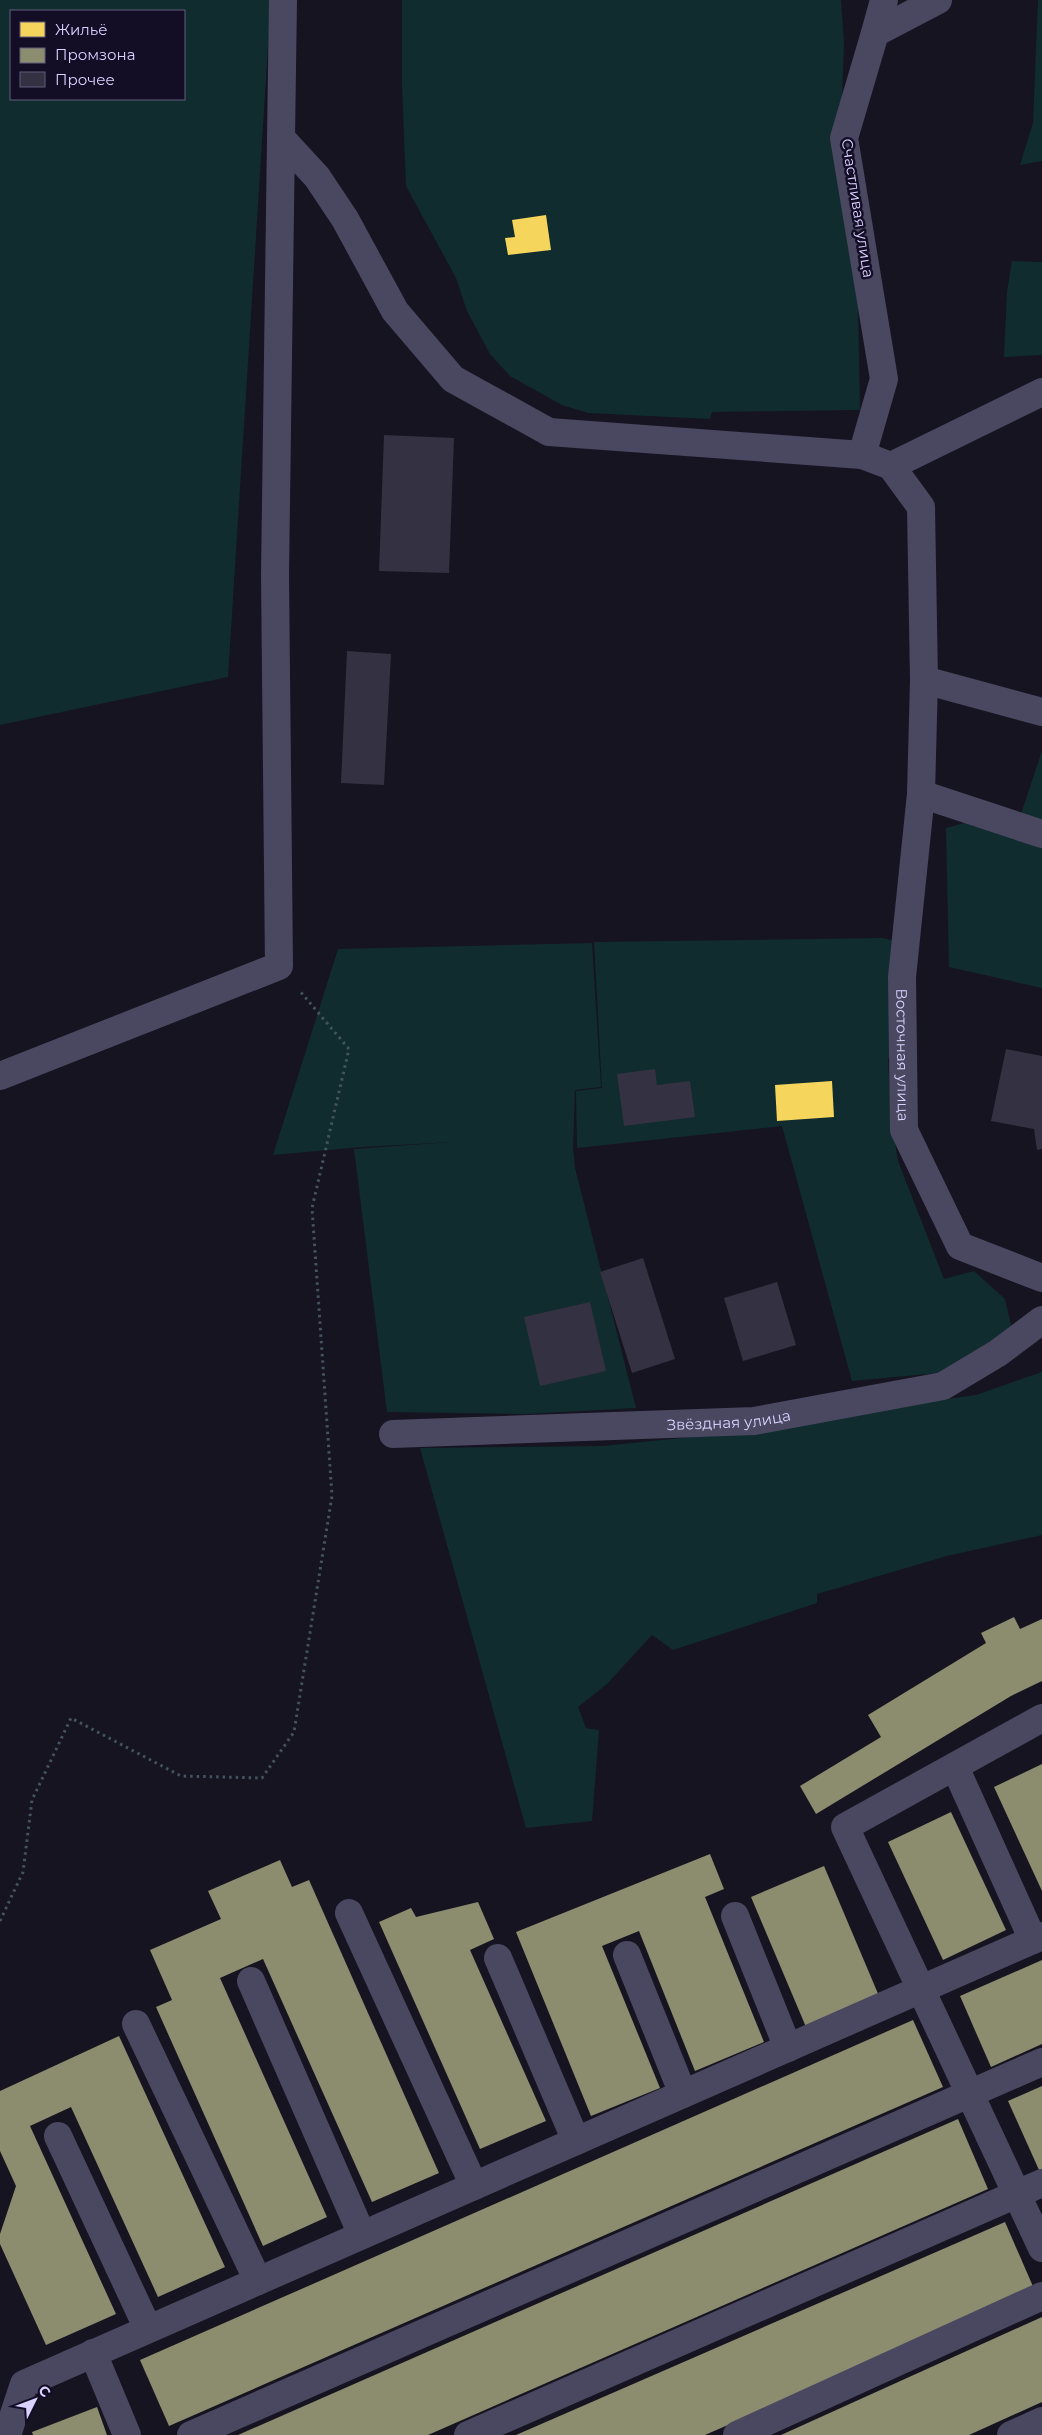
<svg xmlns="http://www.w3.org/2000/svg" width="1042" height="2435" viewBox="0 0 1042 2435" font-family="Montserrat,sans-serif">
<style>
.green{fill:#112c2e;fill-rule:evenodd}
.homes{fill:#f6d55c}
.industry{fill:#8c8c6e}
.building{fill:#343143}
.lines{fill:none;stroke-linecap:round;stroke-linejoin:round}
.path{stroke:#445261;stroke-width:3;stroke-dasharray:2.5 4;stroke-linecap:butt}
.minor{stroke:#4a4761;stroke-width:28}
.labels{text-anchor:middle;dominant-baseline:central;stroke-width:5;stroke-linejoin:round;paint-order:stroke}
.street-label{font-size:15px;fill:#dad2ff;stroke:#130e26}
</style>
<rect width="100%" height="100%" fill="#161420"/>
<g class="green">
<path d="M0,0h271l-43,677 -228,48zM11,11h173v88h-173z"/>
<path d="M402,0h439l3,43 -2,56 15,155 3,156 -148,2 -2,7 -122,-6 -26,-8 -52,-29 -20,-22 -23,-43 -11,-33 -50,-92 -4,-102z"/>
<path d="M1038,0h4v161l-22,4 13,-42z"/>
<path d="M1012,261l30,1v93l-38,2 3,-65z"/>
<path d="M1042,751v69l-21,-6z"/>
<path d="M964,823l78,21v144l-93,-21 -3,-139z"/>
<path d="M882,938l27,6 -1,113 -20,1 3,61 7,42 46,118 30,-8 31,28 6,26 -11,27 -41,19 -107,10 -70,-255 -205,22 -1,-57 26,-3 -8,-146z"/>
<path d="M592,943l9,144 -26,3 -2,58 2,20 61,240 -110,6 -139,-2 -33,-263 98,-7 -90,5 -89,8 65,-206z"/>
<path d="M1042,1372v163l-95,21 -130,38v9l-144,47 -21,-15 -45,49 -29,23 8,21 13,2 -7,91 -66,7 -106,-380 183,-2 118,-12 6,2 190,-33 59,-8z"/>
</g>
<g class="homes">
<path d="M546,215l5,35 -43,5 -3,-17 10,-1 -3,-17z"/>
<path d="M832,1081l2,36 -57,4 -2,-36z"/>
</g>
<g class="industry">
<path d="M1014,1617l6,12 22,-10v62l-31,15 -195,118 -16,-28 81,-49 -13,-22 118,-72 -5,-10z"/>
<path d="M1042,1764v127l-48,-104z"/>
<path d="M951,1812l55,118 -63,30 -55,-118z"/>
<path d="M710,1854l14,35 -19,8 59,145 -69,29 -56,-140 -37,15 58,142 -69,28 -75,-184z"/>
<path d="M280,1860l12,27 17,-7 130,293 -67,29 -109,-243 -43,19 107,239 -64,29 -107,-239 16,-7 -22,-50 71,-31 -13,-28z"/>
<path d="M824,1866l55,130 -73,31 -55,-130z"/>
<path d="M478,1902l16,37 -24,11 76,171 -66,28 -101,-227 32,-14 5,9z"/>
<path d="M1042,1960v84l-51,23 -31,-71z"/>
<path d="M913,2020l30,67 -774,339 -29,-66z"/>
<path d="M119,2036l106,231 -67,30 -87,-190 -41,19 86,188 -70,31 -46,-101v-10l16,-48 -16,-35v-60z"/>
<path d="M1042,2086v83l-3,1 -31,-69z"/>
<path d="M958,2119l30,70 -560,246h-190z"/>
<path d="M1005,2222l30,69 -330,144h-189z"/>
<path d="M1042,2317v85l-73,33h-188z"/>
<path d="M97,2407l10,28h-74l-1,-3z"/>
</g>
<g class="building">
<path d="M384,435l70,3 -5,135 -70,-2z"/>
<path d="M347,651l44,3 -7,131 -43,-2z"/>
<path d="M1006,1049l36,7v93l-5,1 -3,-21 -43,-8z"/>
<path d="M655,1069l2,16 33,-4 5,36 -71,9 -7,-52z"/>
<path d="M643,1258l32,101 -43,14 -32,-101z"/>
<path d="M777,1282l19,63 -53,16 -19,-63z"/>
<path d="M590,1302l16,69 -66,15 -16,-69z"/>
</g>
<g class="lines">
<path class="path" d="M0,1921l23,-49 9,-72 39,-82 110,58 81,2 32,-46 38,-236 -20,-288 37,-159 -50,-59"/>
<g class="minor">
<path id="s1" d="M283,0l-2,138 36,39 28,42 50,92 58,68 96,53 313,23 29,11 30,41 3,173 -3,114 -19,183 2,153 56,116 82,32"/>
<path d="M875,33l9,-33"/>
<path d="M862,455l22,-76 -40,-241 31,-105 63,-33"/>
<path d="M891,466l151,-74"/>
<path d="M924,680l118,32"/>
<path d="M921,794l121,40"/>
<path d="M0,1076l279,-110 -4,-391 6,-437"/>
<path id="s2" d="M393,1434l361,-13 189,-35 55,-33 44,-33"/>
<path d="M1042,1718l-197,109 197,421"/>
<path d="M955,1767l78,173"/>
<path d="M349,1913l125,273"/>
<path d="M735,1916l53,132"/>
<path d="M627,1955l56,139"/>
<path d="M498,1958l78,183"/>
<path d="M251,1981l111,254"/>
<path d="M136,2024l122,257"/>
<path d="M58,2136l90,193"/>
<path d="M93,2353l34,82"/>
<path d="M7,2435l17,-51 1018,-448"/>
<path d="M191,2435l851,-373"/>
<path d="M468,2435l574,-252"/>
<path d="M737,2435l305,-139"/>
<path d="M1011,2435l31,-14"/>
</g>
</g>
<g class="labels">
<g class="street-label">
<text transform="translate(858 208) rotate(81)">Счастливая улица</text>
<text stroke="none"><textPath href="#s1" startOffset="1490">Восточная улица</textPath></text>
<text stroke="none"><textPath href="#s2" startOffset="336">Звёздная улица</textPath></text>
</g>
</g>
<rect x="10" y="10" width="175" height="90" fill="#130e26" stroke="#635c7d"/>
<rect x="20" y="22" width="25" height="15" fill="#f6d55c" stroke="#635c7d"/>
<text x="55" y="35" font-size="15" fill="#dad2ff">Жильё</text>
<rect x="20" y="48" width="25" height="15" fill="#8c8c6e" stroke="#635c7d"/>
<text x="55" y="60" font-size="15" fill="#dad2ff">Промзона</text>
<rect x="20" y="72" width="25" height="15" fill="#343143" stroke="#635c7d"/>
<text x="55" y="85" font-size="15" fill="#dad2ff">Прочее</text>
<g transform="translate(35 2400) rotate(48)" stroke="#130e26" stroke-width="4" paint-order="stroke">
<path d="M0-4L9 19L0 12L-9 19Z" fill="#dad2ff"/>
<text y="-8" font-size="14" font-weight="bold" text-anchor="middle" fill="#dad2ff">С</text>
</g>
</svg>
